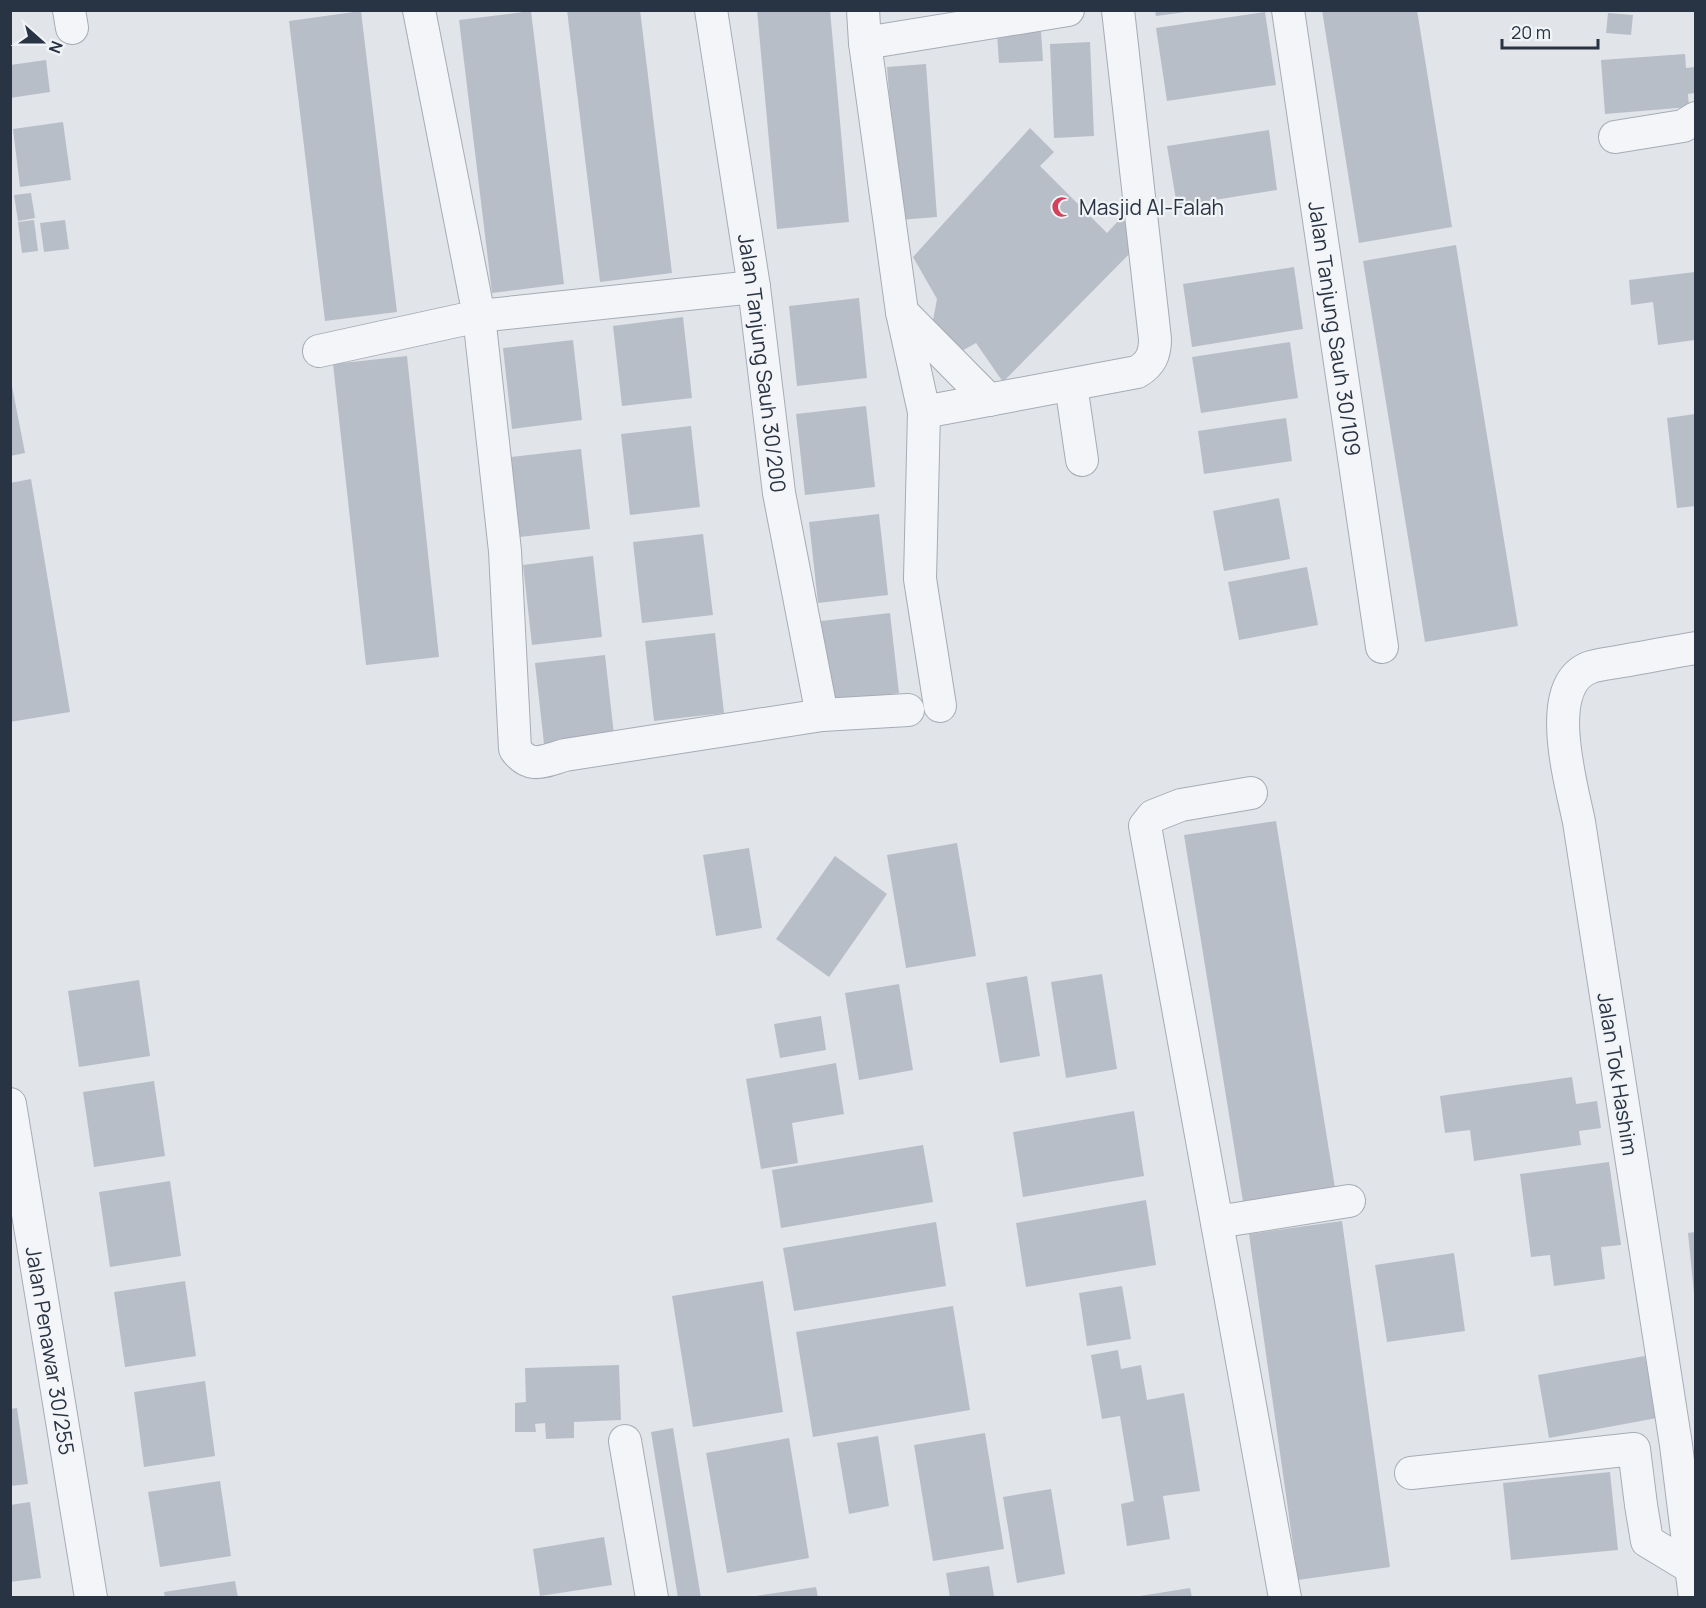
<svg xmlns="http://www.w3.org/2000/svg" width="1706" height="1608" viewBox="0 0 1706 1608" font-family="Manrope,sans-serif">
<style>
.building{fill:#b8bec8}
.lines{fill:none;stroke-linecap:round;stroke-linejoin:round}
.minor-casing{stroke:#a6acb5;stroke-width:34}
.minor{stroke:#f4f5f8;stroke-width:32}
.labels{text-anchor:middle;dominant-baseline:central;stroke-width:4.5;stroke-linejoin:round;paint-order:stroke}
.poi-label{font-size:21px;fill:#283343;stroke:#f1f4f7;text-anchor:start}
.street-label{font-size:21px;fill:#283343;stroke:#f1f4f7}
</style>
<rect width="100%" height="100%" fill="#e1e5ea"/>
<g class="building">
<path d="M567,10h73l32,263 -72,9z"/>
<path d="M757,10h73l19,212 -72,7z"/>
<path d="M1155,10h31v2l-30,4z"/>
<path d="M1322,10h95l35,217 -93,16z"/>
<path d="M361,11l36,301 -72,9 -36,-300z"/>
<path d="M531,11l33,273 -72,9 -33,-273z"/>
<path d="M1265,12l11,73 -109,16 -11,-73z"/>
<path d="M1608,13l25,2 -2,20 -25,-2z"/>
<path d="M1041,31l2,30 -44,2 -2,-29z"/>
<path d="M1090,42l4,94 -40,2 -4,-94z"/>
<path d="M1685,54l1,14 9,-1v26l-7,1 1,13 -84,7 -4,-54z"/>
<path d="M46,60l4,32 -40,6v-33z"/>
<path d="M926,64l11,153 -38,3 -12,-153z"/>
<path d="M63,122l8,58 -51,7 -7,-58z"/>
<path d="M1030,128l24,24 -14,14 67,67 14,-15 22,22 -140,142 -27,-39 -16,9 -27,-32 4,-21 -24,-42z"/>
<path d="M1269,130l8,60 -100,16 -10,-60z"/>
<path d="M31,193l4,25 -17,3 -4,-26z"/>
<path d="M34,220l4,31 -16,2 -4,-31z"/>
<path d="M65,220l4,29 -25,3 -4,-29z"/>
<path d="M1456,245l62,381 -93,16 -62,-381z"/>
<path d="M1294,267l9,62 -111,18 -9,-63z"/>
<path d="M1695,272v68l-37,5 -5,-43 -22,3 -2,-25z"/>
<path d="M859,298l8,80 -70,8 -8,-80z"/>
<path d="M683,317l9,81 -70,8 -9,-80z"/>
<path d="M573,340l9,80 -70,9 -9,-81z"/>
<path d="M1290,342l8,56 -97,15 -9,-56z"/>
<path d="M407,356l32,301 -73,8 -33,-301z"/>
<path d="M10,376l15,77 -15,3z"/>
<path d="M866,406l9,81 -70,8 -9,-81z"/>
<path d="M1695,414v92l-18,2 -10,-90z"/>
<path d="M1286,418l6,43 -88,13 -6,-43z"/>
<path d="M691,426l9,81 -70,8 -9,-81z"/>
<path d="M581,449l9,80 -70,8 -9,-80z"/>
<path d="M31,479l39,233 -60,10v-239z"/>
<path d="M1279,498l11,61 -66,12 -11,-60z"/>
<path d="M879,514l9,81 -70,8 -9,-81z"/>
<path d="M703,534l10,81 -71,8 -9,-81z"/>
<path d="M593,556l9,81 -70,8 -9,-80z"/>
<path d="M1307,567l11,58 -79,15 -11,-58z"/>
<path d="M890,613l9,80 -70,9 -8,-81z"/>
<path d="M715,633l9,80 -70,8 -9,-80z"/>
<path d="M605,655l9,80 -70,9 -9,-81z"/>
<path d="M1276,821l60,373 -92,14 -60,-373z"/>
<path d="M957,843l19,113 -70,12 -19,-113z"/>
<path d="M749,848l13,80 -46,8 -13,-81z"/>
<path d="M835,856l52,38 -58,83 -53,-38z"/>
<path d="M1102,974l15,95 -51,9 -15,-96z"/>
<path d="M1027,976l13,80 -40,7 -14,-80z"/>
<path d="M139,980l11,76 -71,11 -11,-76z"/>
<path d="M899,984l14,86 -54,10 -14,-87z"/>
<path d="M821,1016l5,34 -46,8 -6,-34z"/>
<path d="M836,1063l8,51 -52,9 6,40 -37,6 -15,-90z"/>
<path d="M1572,1077l4,27 21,-3 4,27 -22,3 2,14 -107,16 -4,-31 -25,3 -5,-37z"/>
<path d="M154,1081l11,75 -71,11 -11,-75z"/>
<path d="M1134,1111l10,65 -121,21 -10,-65z"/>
<path d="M923,1145l10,57 -152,26 -9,-58z"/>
<path d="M1609,1162l12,83 -20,2 4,32 -51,7 -4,-31 -19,2 -11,-83z"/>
<path d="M170,1181l11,75 -71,11 -11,-75z"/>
<path d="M1146,1200l10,65 -130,22 -10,-64z"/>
<path d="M1342,1221l48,346 -92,13 -49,-346z"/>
<path d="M936,1222l10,64 -152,25 -11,-63z"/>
<path d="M1695,1232v61h-1l-6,-60z"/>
<path d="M1454,1253l11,78 -78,11 -12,-77z"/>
<path d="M185,1281l11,75 -71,11 -11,-75z"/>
<path d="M763,1281l20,131 -90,15 -21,-131z"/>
<path d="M1122,1286l9,53 -44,7 -8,-53z"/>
<path d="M953,1306l17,104 -157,27 -17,-105z"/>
<path d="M1118,1350l3,19 20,-4 6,35 37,-7 16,98 -37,5 7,43 -43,7 -6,-42 13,-3 -14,-85 -18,3 -11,-64z"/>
<path d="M1645,1356l12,62 -108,20 -11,-63z"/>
<path d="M619,1365l2,55 -47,2v16l-28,1 -1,-16 -10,1 1,8h-21v-29l11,-1 -1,-34z"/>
<path d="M205,1381l10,75 -71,11 -10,-75z"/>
<path d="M17,1408l11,76 -18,2v-77z"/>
<path d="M673,1428l28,170h-23l-27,-166z"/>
<path d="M985,1433l19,116 -71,12 -19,-116z"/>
<path d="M878,1436l11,70 -40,8 -12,-71z"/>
<path d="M789,1438l20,120 -82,15 -21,-120z"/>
<path d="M1610,1472l8,78 -107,10 -8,-77z"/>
<path d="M220,1481l11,75 -71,11 -12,-75z"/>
<path d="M1051,1489l14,85 -48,9 -14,-86z"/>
<path d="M30,1502l11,76 -31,4v-77z"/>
<path d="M604,1537l8,48 -72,11 -7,-47z"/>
<path d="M989,1566l5,30 -44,2 -4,-25z"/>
<path d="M235,1581l3,17h-73l-1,-6z"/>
<path d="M816,1587l2,11h-62v-2z"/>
<path d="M1190,1588l2,10h-51l-1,-2z"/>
</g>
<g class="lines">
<g class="minor-casing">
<g id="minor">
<path d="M69,10l3,18"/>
<path d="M419,10l60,306 26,235 10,198c15,21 29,12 50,6l257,-40 86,-5"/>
<path id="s1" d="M711,10l43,277 25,206 43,222"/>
<path d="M863,10l2,33 37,269 22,100 213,-40c14,-8 18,-18 18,-33l-37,-329"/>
<path id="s2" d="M1288,10l94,637"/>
<path d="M865,43l203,-33"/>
<path d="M1615,137l68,-11 13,-8"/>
<path d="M902,312l87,88"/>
<path d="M319,351l160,-35 275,-29"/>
<path d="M1071,385l11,75"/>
<path d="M924,412l-4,167 20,127"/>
<path d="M1251,793l-70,12 -28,11 -8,10 140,772"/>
<path id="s3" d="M10,1104l81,494"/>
<path d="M1217,1222l132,-21"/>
<path d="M625,1441l27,157"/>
<path d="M1411,1473l223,-24 7,56 6,36 43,26"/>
<path d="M1695,1598l-19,-153 -97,-623c-7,-36 -38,-138 12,-155 9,-3 21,-4 32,-6 24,-4 48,-9 73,-13"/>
</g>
</g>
<use href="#minor" class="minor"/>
</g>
<defs>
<g id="mosque-bare" transform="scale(1.62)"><path d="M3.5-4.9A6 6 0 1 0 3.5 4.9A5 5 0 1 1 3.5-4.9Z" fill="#d4415b" stroke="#f1f4f7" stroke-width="2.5" paint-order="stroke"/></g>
</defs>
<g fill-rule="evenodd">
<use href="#mosque-bare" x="1062" y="207"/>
</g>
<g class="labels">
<g class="poi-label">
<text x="1079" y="207">Masjid Al-Falah</text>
</g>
<g class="street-label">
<text stroke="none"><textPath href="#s2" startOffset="322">Jalan Tanjung Sauh 30/109</textPath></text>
<text stroke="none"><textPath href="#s1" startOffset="357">Jalan Tanjung Sauh 30/200</textPath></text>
<text transform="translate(1618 1074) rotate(81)">Jalan Tok Hashim</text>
<text stroke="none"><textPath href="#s3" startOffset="250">Jalan Penawar 30/255</textPath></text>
</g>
</g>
<rect width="1706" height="1608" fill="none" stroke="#283343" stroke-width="24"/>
<g transform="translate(42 42) rotate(111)" stroke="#f1f4f7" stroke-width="4.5" paint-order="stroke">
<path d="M0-4.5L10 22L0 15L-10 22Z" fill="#283343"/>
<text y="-9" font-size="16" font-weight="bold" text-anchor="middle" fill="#283343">N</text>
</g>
<path d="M1502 39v9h96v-9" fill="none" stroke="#283343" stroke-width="3"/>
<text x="1511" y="39" font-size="18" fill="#283343" stroke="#f1f4f7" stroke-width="4.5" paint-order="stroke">20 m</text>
</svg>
